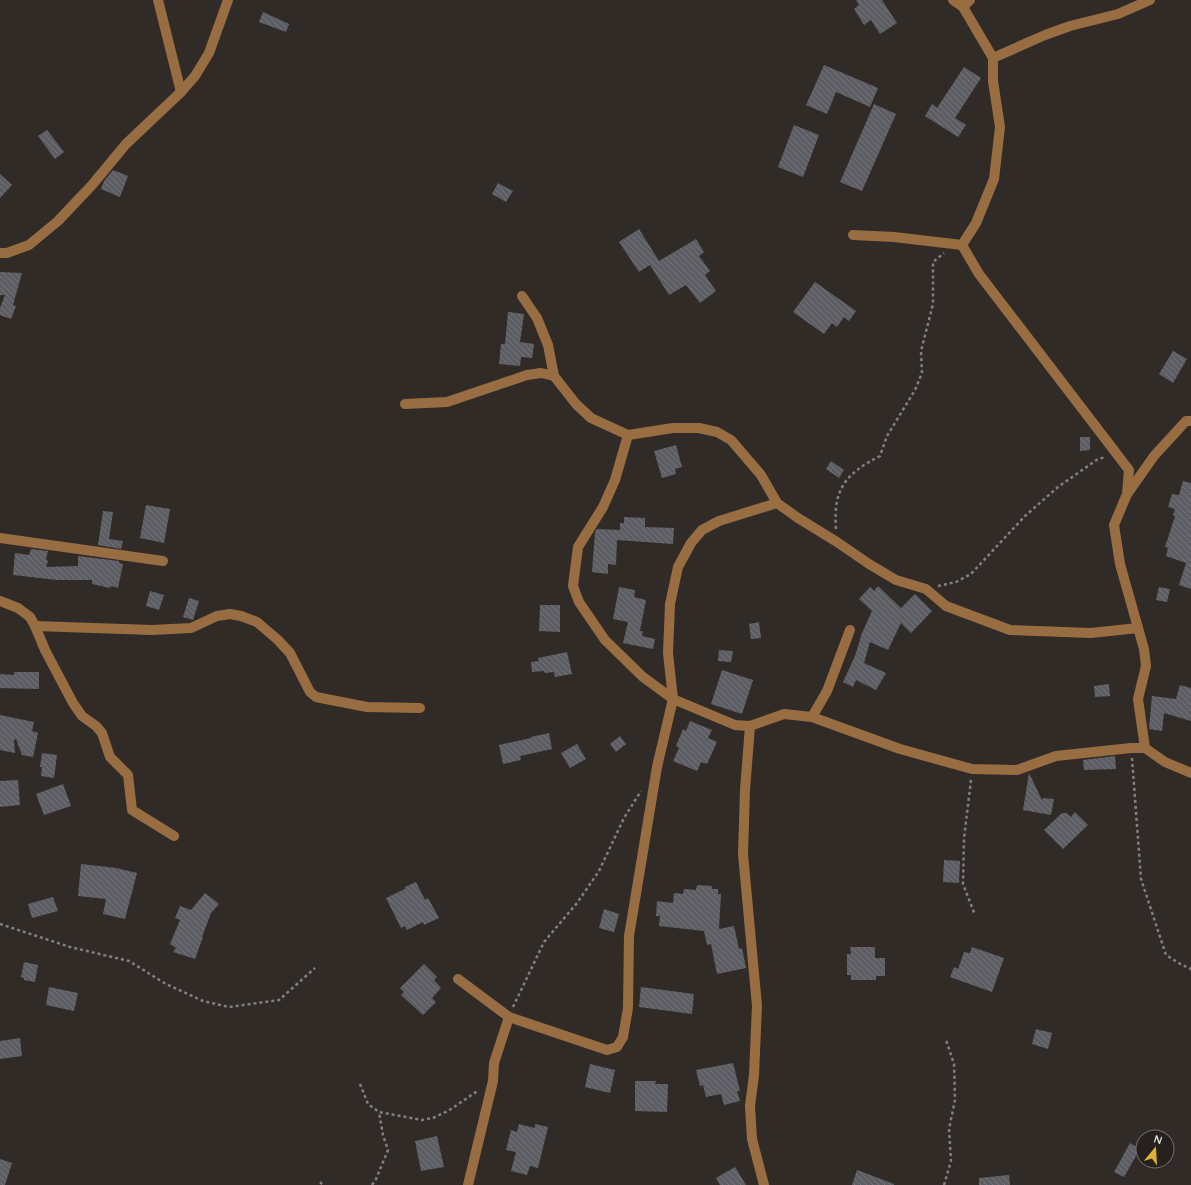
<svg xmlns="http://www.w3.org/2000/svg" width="1191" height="1185" viewBox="0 0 1191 1185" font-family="Quicksand,sans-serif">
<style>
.building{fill:url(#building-back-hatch)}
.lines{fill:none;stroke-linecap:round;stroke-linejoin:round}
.path{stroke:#85807d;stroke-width:2.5;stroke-dasharray:3 3;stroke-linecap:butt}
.minor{stroke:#996d42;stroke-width:10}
</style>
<defs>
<pattern id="building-back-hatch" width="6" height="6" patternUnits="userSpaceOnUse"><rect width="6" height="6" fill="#5d5d64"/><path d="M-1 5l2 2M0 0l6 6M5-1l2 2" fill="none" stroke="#74747a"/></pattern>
</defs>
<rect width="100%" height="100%" fill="#312b28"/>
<g class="building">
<path d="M856,0h26l15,23 -17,11 -9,-14 -7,5 -10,-16 5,-4z"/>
<path d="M263,12l26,12 -3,8 -27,-10z"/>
<path d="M824,65l54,23 -8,19 -34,-15 -9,22 -21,-9z"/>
<path d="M964,67l17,11 -26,40 11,7 -8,12 -33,-21 7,-12 5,4z"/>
<path d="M874,104l22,10 -34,77 -22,-9z"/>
<path d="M794,125l25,10 -16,42 -25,-10z"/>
<path d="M47,130l17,22 -9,7 -17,-23z"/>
<path d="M113,170l15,6 -8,21 -19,-8 3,-8z"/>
<path d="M0,174l12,11 -12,13z"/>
<path d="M498,183l15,8 -7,11 -14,-8z"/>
<path d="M639,229l20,32 37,-22 8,13 -5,4 11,15 -5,4 11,16 -16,12 -14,-18 -17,10 -19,-30 -11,7 -20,-30z"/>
<path d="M0,272l22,1 -9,32 3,1 -5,13 -11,-4v-7l5,-13h-5z"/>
<path d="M815,282l41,29 -7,10 -5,-4 -7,10 -5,-4 -8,11 -31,-22z"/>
<path d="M508,312l16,2 -4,28 14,2 -2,14 -11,-1 -1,9 -21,-2 2,-20h4z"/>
<path d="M1173,351l14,8 -14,24 -14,-9z"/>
<path d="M1080,437h10v13l-10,1z"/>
<path d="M676,445l6,22 -7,2 1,5 -14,4 -8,-27z"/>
<path d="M831,461l13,9 -5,8 -13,-9z"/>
<path d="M1183,481l8,2v106l-12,-4 7,-22 -20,-7 2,-8 -3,-1 10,-31 -2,-1 2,-6 -7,-2 4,-13 7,1z"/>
<path d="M146,505l24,4 -6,34 -24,-5z"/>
<path d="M103,511l10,1 -4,27 14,2 -2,8 -23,-4z"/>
<path d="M624,517l21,1v9l29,1 -1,16 -56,-4 -1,25 -8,-1v10l-16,-2 3,-40 2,-3 23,1v-7h4z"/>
<path d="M31,549l17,2 -2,8 2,2 -2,6 32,-1v-10l41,5v2l4,1 -5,24 -7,-2 -1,2 -18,-4v-4h-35l-44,-5 2,-22 14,2z"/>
<path d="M878,586l23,22 14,-14 17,17 -21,22 -10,-10 -13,27 -18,-8 -6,21 22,10 -10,17 -20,-10 -3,7 -10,-5 12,-26 7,-23 10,-22 -13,-12 11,-12 4,4z"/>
<path d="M619,587l16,3 -1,7 12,3 -6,31h3l-1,5 13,3 -2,10 -30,-6 5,-21 -15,-3z"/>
<path d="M1159,587l11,2 -3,13 -11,-2z"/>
<path d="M150,591l14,4 -5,15 -13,-4z"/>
<path d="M189,598l10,3 -6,19 -10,-3z"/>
<path d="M540,605h20v27l-21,-1z"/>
<path d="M759,622l2,16 -10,1 -2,-15z"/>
<path d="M719,650l14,1 -2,11 -13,-1z"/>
<path d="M567,652l5,22 -17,3 -1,-5 -9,1 -1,-2 -12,1 -1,-10 8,-1 -1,-3z"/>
<path d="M722,670l31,10 -11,34 -31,-10z"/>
<path d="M14,672h25v17l-39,-1v-14l14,1z"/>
<path d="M1109,684l1,12 -15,1 -1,-11z"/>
<path d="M1180,685l11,3v33l-27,-8 -2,18 -13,-2 3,-33 24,3z"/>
<path d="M0,715l34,7 -2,9 6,2 -5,24 -11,-2 -6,-16 -2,1 1,13 -15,-3z"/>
<path d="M690,721l22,9 -4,8 9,4 -10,22 -6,-2 -4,9 -24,-10 6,-13 -3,-2 7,-17 3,2z"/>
<path d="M549,733l3,16 -32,7 1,4 -18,4 -4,-19 32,-7v-1z"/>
<path d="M620,736l6,8 -10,8 -6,-8z"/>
<path d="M577,744l9,15 -16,9 -9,-15z"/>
<path d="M42,753l15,2 -3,23 -13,-2 1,-9h-2z"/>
<path d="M1115,756l1,13 -32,1 -1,-10z"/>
<path d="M1029,773l13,27 1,-2 11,1 -3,16 -28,-5z"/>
<path d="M18,780l2,25 -20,2v-26z"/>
<path d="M63,784l8,22 -27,9 -8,-21z"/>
<path d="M1075,812l13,13 -25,24 -19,-19 18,-17h4l5,4z"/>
<path d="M944,860l16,1 -1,22 -16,-1z"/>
<path d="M81,864l35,4 21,5 -12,46 -22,-5 3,-15 -28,-3z"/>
<path d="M416,882l9,18 3,-2 11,20 -15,7 -1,-3 -16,8 -2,-4 -4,2 -15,-30 19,-9v-2z"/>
<path d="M697,885l15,1v3h6v5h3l-2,35 15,-3 5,23 3,-1 4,20 -29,6 -6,-30 -4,1 -3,-14 -45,-5 1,-10h-4l1,-15 16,2 1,-10 9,1 1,-5 12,1z"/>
<path d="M205,893l14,11 -8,9 -9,24h1l-8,22 -22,-7 3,-4 -6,-4 10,-24 -5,-2 5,-12 11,4z"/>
<path d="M53,897l5,14 -26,7 -4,-14z"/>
<path d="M604,909l15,5 -5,18 -15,-4z"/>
<path d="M850,947h25v11h10v18h-9v4h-25v-5h-4v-21h4z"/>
<path d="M972,947l32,11 -12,34 -42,-15 4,-10 4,2 6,-17 6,1z"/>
<path d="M24,962l14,3 -3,17 -11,-2v-2l-3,-1z"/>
<path d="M424,964l13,13 -3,3 7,8 -9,10 4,4 -13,13 -22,-20 3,-3 -4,-4z"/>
<path d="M49,987l29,6 -4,18 -28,-6z"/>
<path d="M641,987l53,7 -2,20 -53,-7z"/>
<path d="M1036,1029l16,4 -4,16 -16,-5z"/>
<path d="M20,1038l2,18 -22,3v-18z"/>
<path d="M733,1063l7,28h-3l3,10 -16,4 -3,-11 -15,3 -3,-12 -3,1 -4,-16z"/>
<path d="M590,1064l25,6 -5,23 -25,-6z"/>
<path d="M635,1081h21l-1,3h13l-1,28 -32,-1z"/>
<path d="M519,1124l16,4v-4l13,3 -10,41 -8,-2 -3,9 -16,-4 5,-19 -10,-2 5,-20 6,2z"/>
<path d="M437,1136l7,31 -23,4 -6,-30z"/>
<path d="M1130,1143l10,6 -16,28 -10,-5z"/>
<path d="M0,1159l12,4 -7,22h-5z"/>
<path d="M735,1167l11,18h-26l-4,-7z"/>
<path d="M857,1170l37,14v1h-42z"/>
<path d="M1009,1175l1,10h-31v-7z"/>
</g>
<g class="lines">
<g class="path">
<path d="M836,529c-3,-40 9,-55 44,-73l7,-20 28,-46 7,-17 -1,-22 12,-47v-42l11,-9"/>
<path d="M938,586l18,-4 15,-8 54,-58 33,-29 40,-28 8,-2"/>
<path d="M1132,758l9,121 25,76 16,10 9,4"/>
<path d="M971,780l-7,58 -1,46 12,31"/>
<path d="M0,924l70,23 59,14 37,23 37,17 26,6 50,-7 36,-32"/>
<path d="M513,1007l31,-65 33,-39 22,-32 25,-53 17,-27"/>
<path d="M360,1084l8,20 11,8 43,8 11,-2 15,-7 31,-21"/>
<path d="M320,1182l3,3"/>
<path d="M372,1185l4,-6 12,-29 -5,-15 -4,-23"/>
<path d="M944,1185l7,-24 -2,-32 6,-29 -1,-36 -8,-24"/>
</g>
<g class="minor">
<path d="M158,0l23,92"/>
<path d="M953,0l10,7 30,51v23l7,46 -6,52 -18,44 -14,22"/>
<path d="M963,7l7,-7"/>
<path d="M993,58l52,-23 25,-9 48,-12 32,-14"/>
<path d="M853,235l41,2 68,8"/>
<path d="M962,245l17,29 150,196 -2,24 -13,31 6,39 24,85 2,17 -8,33 7,49 20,14 26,11"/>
<path d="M0,253h7l22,-8 29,-24 34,-36 34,-41 55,-52 14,-16 14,-23 19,-53"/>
<path d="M522,296l15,22 11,27 6,31"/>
<path d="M405,404l42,-2 80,-27 14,-2 13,3 22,28 15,14 37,17 45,-7h26l18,4 14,8 30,35 16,28 21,15 39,24 32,22 27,16 30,9 20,17 64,24 81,3 47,-5"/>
<path d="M628,435l-13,45 -12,27 -25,40 -5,39 6,16 26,38 38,37 30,22 62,26 15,1 34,-12 28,3 88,32 72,20 45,1 39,-14 75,-8h14"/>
<path d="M1128,493l26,-37 32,-35h5"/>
<path d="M0,538l163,23"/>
<path d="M0,601l18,7 12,9 5,9 10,24 28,53 9,13 14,10 6,7 8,24 18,18 4,35 42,26"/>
<path d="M35,626l117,4 39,-2 26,-12 13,-2 11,2 16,6 21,18 12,13 20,39 6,5 51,10 53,1"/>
<path d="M812,717l15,-26 23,-61"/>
<path d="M750,726l-5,64 -2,64 14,152 -3,69 -4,31 2,33 12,46"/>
<path d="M458,979l51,38 98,33 10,-3 6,-10 5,-29 1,-72 28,-169 16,-68 -5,-46 2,-49 8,-37 13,-24 11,-13 17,-9 58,-18"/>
<path d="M468,1185l25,-104 1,-18 15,-46"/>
</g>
</g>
<g transform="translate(1155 1149) rotate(18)"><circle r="19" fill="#27211e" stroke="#726d6a"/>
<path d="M0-3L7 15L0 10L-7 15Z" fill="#dcb233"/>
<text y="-6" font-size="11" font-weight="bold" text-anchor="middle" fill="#e2dedc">N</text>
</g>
</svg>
